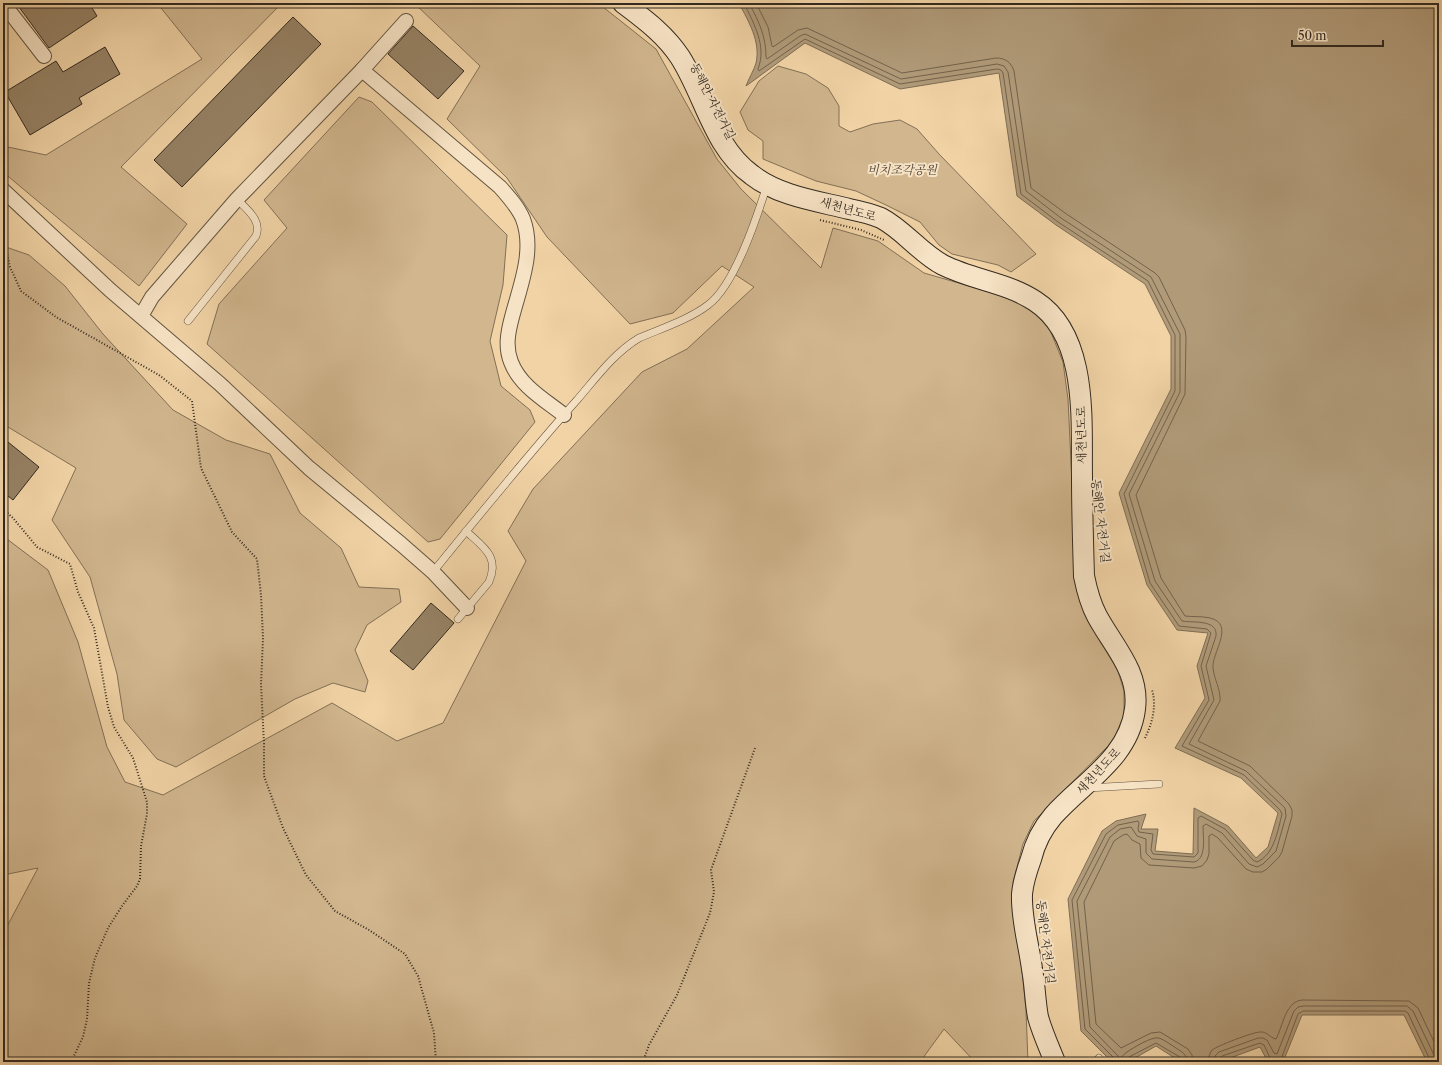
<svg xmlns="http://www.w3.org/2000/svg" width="1442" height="1065" viewBox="0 0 1442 1065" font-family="'Libre Caslon Text','Noto Serif KR',serif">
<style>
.green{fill:#d1b68e;stroke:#827057}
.water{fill:#b09a78;stroke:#7e6d55}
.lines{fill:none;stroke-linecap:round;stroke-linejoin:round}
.shore{stroke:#72624c;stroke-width:1}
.building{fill:#968265;stroke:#332a20}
.lane-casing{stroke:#625441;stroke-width:8}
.street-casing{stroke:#625441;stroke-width:16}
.secondary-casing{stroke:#332a20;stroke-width:22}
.path{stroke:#332a20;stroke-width:2;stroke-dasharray:1 2;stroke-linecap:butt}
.lane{stroke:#f6e2c4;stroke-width:7}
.street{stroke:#f6e2c4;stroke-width:14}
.secondary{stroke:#f6e2c4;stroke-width:20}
.labels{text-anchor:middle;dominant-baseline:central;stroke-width:4;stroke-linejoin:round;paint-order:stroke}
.street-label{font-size:12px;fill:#332a20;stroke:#f6e2c4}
.park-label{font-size:12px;font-style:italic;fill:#534636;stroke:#f6e2c4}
</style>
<rect width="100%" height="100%" fill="#f1d3a5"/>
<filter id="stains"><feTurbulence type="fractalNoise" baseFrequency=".005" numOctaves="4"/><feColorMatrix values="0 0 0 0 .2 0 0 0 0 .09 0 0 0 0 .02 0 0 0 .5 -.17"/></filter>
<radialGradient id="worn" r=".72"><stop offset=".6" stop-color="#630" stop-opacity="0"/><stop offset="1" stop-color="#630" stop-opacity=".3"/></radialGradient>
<g class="green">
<path d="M157,3h125l-161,164 66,57 -48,62 -136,-114v-26l43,9 156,-96z"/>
<path d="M414,3h184l58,46 61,110 24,30 80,79 12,-40 45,13 46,32 83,24 25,12 18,21 13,32 5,37 9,190 40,79 7,23v24l-11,26 -79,80 -11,23 -10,38 13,128 2,52h-53l-31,-33 -24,33h-917v-128l35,-66 -35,7v-339l45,34 30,72 29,105 18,35 38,13 169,-92 65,38 46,-18 83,-162 -18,-30 25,-42 109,-117 45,-23 67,-62 -32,-21 -49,47 -43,11 -83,-87 -40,-59 -60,-59 33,-53z"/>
<path d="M778,66l28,8 22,14 11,18v20l11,6 23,-8 27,-4 17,9 22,25 97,100 -25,18 -13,-7 -46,-11 -13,-9 -19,-23 -34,-17 -30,-14 -40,-10 -53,-22v-18l-15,-11 -8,-18 19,-31z"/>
<path d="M359,97l13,5 135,133 -4,50 -13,56 11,45 29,24 5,12 -95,117 -12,3 -221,-198 12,-40 68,-76 -23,-28z"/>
<path d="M3,246l26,9 36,31 38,48 70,76 53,30 44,14 30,59 41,35 18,39 40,2 2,13 -34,23 -12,25 13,31 -3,11 -32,-9 -38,16 -119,68 -19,-8 -33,-39 -7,-46 -27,-97 -38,-57 24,-52 -73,-44z"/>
</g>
<path class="water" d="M739,3h700v1059h-12l-23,-47h-102l-19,47h-15l-8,-15 -41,15h-38l-25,-16 -28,16h-16l-31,-31 -13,-132 34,-68 14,-10 30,-7 -5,15h17l-3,22 38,3 1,-46 34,18 28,32 12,-11 10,-34 -37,-35 -66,-30 30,-50 -8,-32 11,-33 -31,-3 -30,-45 -28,-92 52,-104v-53l-26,-52 -89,-59 -39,-29 -18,-123 -99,16 -95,-46 -59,43c3,-8 8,-16 10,-23 5,-22 -8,-42 -17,-60z"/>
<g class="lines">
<g class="shore">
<path d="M744,3c10,21 23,43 14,66l1,2 46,-32 95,45 97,-15 4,1 2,3 18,121 37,28 90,59 27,54v56l-51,103 26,89 29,43 28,3 4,4 -10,33 8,34 -27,46 62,29 36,35 2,4c-4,16 -8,41 -25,48l-4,-2 -28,-31 -24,-13 -3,2v35l-4,4 -41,-3 -2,-4 2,-16 -14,-2 -1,-3 1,-6 -1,-2 -20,4 -12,9 -34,66 13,129 29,29 1,4"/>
<path d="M749,3c10,19 17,33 17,54l1,2 33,-23 5,-2 96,45 96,-15 7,2 4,6 18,119 35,27 90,59 29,57v58l-51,102 26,87 27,40c11,2 36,-2 34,15l-10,30 8,34 -25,44 57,27 39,37 1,8 -10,35 -13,13 -6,3 -8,-3 -27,-31 -16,-9 -3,2c0,11 4,33 -9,36l-42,-3 -6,-6v-14l-9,-3 -6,-9 -11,2 -10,8 -33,64 13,126 30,31c3,-2 4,-4 7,-6 6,-4 25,-16 32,-14 6,2 12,7 17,10 6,4 11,6 11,14"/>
<path d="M756,3l12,24 4,19 1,1 25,-17 9,-2 95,45 94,-15c9,0 15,4 18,13l17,117 34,25 90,60 4,4 26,53 1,7 -1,57 -49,101 25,83 24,38c8,1 17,0 25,2 26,6 1,36 3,50 1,11 8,22 7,33l-22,40 52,25 39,38 3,6v6l-10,36 -3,5 -12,12 -5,3h-9l-7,-3 -28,-31 -6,-4 -3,2v18l-2,6 -5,6 -8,2 -45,-3 -8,-7 -1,-14 -8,-4 -5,-6 -4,1 -9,6 -30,61 12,122 25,24 30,-15 9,-1 28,17 4,6 1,7"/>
<path d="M1127,1062l2,-5 27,-14 24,14 2,5"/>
<path d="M1208,1062c1,-4 1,-8 4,-12 5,-4 41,-18 48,-18 7,-1 10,6 16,7 7,-13 9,-37 26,-39l107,1 9,7 21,44"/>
<path d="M1214,1062l1,-6 4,-4 39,-14h5l4,2 7,13 3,1 17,-43 4,-4 5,-1h104l6,5 22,46 1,5"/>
<path d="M1219,1062l1,-3 2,-3 38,-13 4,2 8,17"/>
<path d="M1280,1062l18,-48 5,-3h102l3,2 23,49"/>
</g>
</g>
<g class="building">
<path d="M16,3h73l8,13 -48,32z"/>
<path d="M293,17l28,27 -139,143 -28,-27z"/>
<path d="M413,26l51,45 -26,28 -50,-45z"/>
<path d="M105,47l15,27 -41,24 3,6 -52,31 -25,-43 51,-31 7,11z"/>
<path d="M3,438l36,29 -26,33 -10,-8z"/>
<path d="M431,603l23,20 -41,47 -23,-19z"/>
</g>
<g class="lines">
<g class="lane-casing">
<g id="lane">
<path d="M188,321l68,-85c6,-16 -9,-26 -19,-37"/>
<path d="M433,572c47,-58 94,-116 144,-172 19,-22 37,-47 62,-62 21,-9 51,-19 69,-33 27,-20 49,-88 59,-120"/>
<path d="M458,619l31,-37c11,-26 -6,-35 -23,-51"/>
<path d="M1087,788l72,-4"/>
<path d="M1096,1062l3,-4"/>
</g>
</g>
<g class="street-casing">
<g id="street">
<path d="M3,5l3,2 38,49"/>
<path d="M362,70l138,117c9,10 18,20 23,32 12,32 -3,67 -11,98 -4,15 -7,30 -1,45 9,24 34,38 53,53"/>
<path d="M3,190l107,100 110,94 89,84 92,76 32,28 34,36"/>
<path d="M141,316l11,-19 85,-98 125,-129 44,-49"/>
</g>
</g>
<g class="secondary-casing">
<path id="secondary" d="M623,3c21,16 42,31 57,54 25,39 33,90 72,118 27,21 65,26 97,34 10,2 22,5 32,9 23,12 39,35 62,47 30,15 65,18 92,36 54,35 46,120 47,176 0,33 1,66 2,99 3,15 6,27 13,40 16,30 43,56 38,93 -6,49 -52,73 -82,107 -11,13 -18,27 -22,43 -4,11 -8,23 -9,35 -1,25 7,51 10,75 3,16 3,32 6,48 4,15 11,30 17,45"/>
</g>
<g class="path">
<path d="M820,220l41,10 23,10"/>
<path d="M3,234l7,33 11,24 35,26 103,58 33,26 9,67 31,64 25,27 4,36 2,43 -2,46 3,60v32l19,52 23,47 29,36 34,19 36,24 13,22 16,57 2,29"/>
<path d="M3,509l10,9 24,29 33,17 8,28 16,36 14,79 6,20 19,31 14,44v12l-6,32 -1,33 -3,7 -15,20 -14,22 -13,30 -6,25 -2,36 -4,18 -12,25"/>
<path d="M1145,738c7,-14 12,-32 7,-48"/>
<path d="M643,1062l6,-17 28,-50 33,-82 4,-21 -3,-22 44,-122"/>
</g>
<use href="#lane" class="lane"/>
<use href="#street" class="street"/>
<use href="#secondary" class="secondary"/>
</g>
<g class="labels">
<g class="street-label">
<text transform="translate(713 101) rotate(63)">동해안 자전거길</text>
<text transform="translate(848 209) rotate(16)">새천년도로</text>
<text transform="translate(1081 435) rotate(-91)">새천년도로</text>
<text transform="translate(1101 521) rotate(83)">동해안 자전거길</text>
<text transform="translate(1098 771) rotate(-47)">새천년도로</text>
<text transform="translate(1046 942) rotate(83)">동해안 자전거길</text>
</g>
<g class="park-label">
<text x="902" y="169">비치조각공원</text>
</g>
</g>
<rect width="1442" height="1065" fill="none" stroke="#f1d3a5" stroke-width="16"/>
<rect x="4" y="4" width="1434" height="1057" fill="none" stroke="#332a20" stroke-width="2"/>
<rect x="8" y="8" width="1426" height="1049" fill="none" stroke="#332a20"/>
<path d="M1292 40v6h91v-6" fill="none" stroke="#332a20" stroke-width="2"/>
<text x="1298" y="40" font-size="12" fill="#332a20" stroke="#f6e2c4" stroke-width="3" paint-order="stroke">50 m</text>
<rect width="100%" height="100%" filter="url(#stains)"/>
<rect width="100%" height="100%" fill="url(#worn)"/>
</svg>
